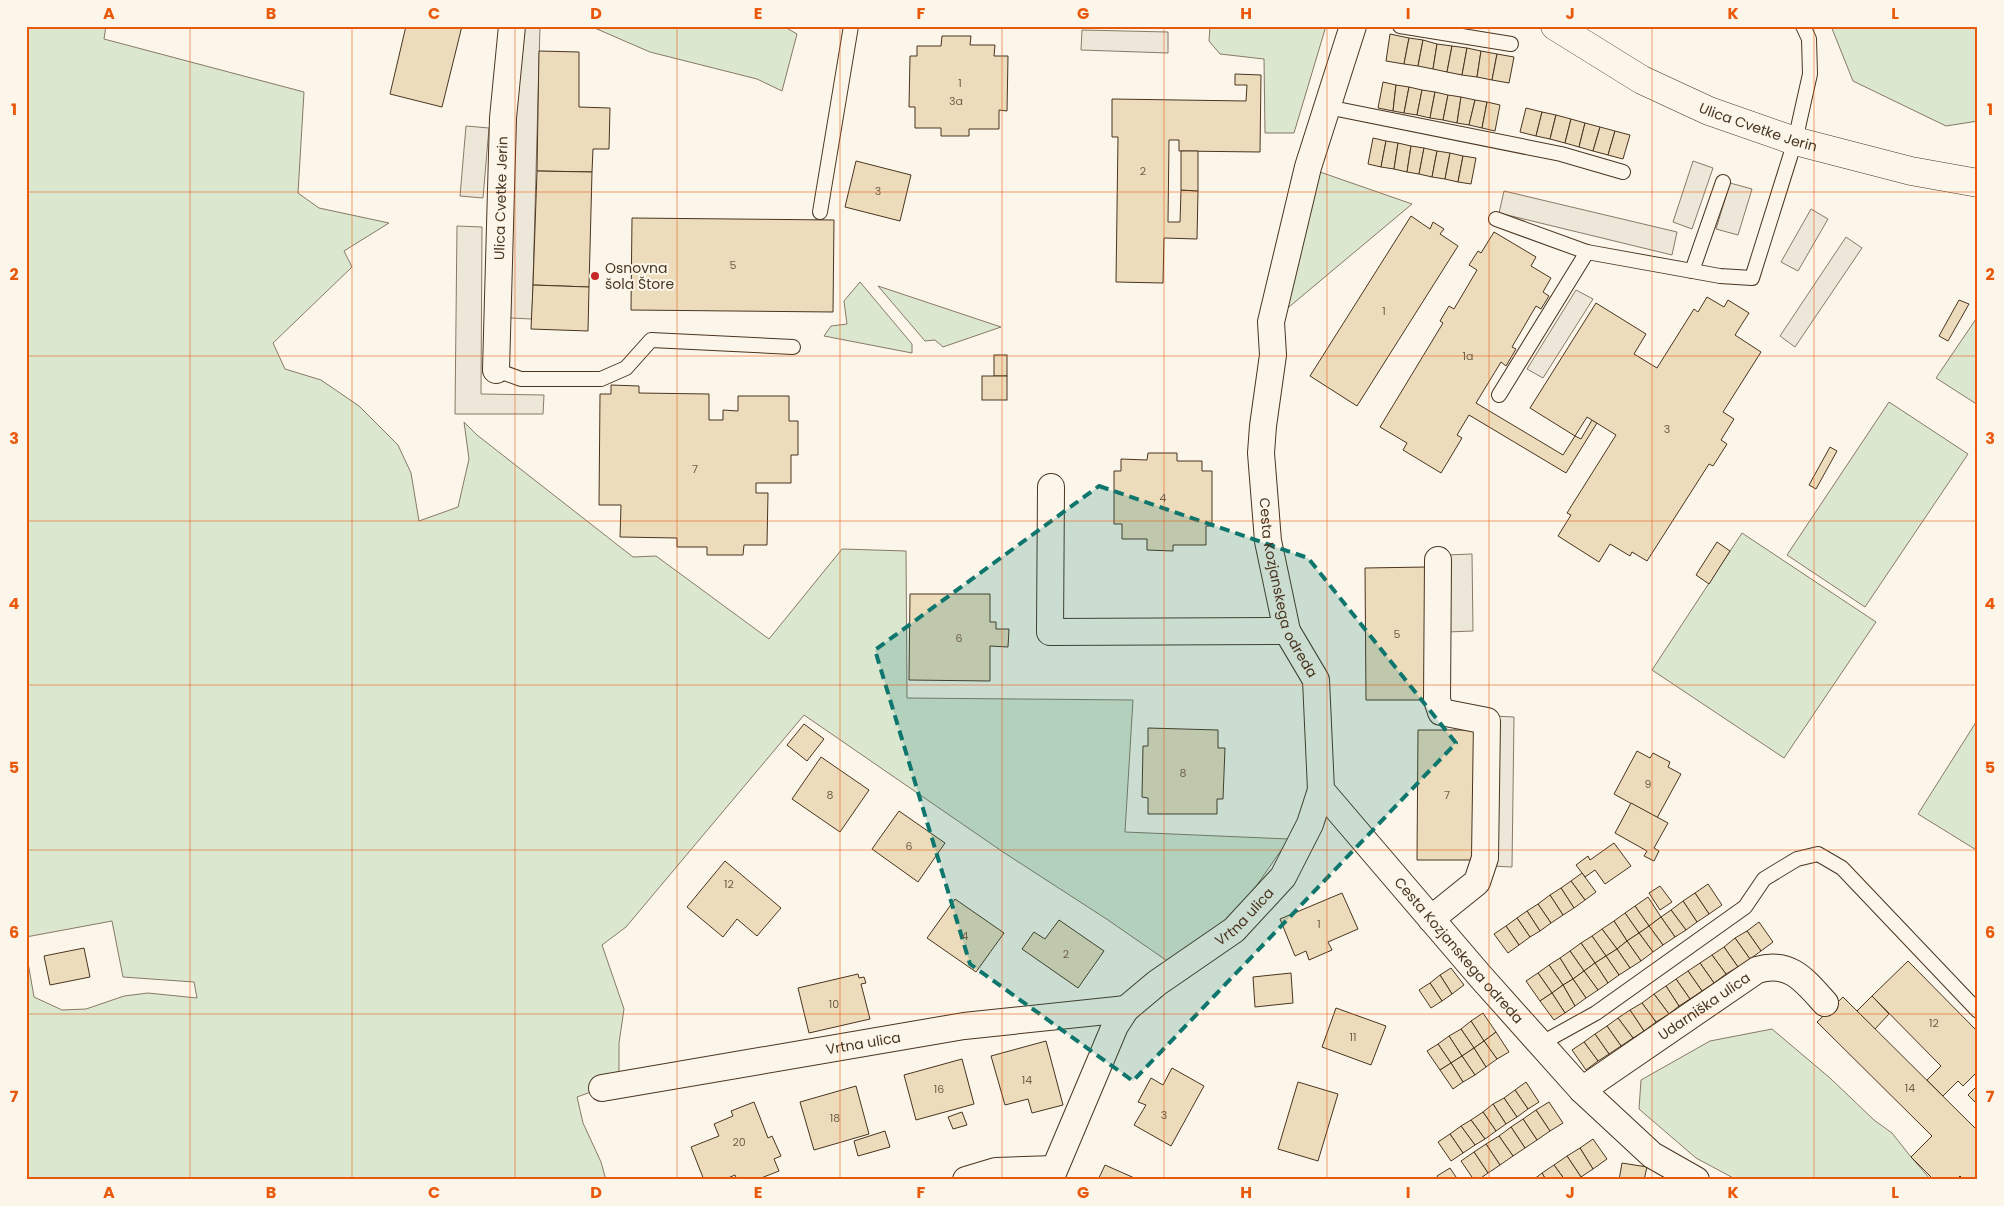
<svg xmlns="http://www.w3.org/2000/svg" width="2004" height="1206" viewBox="0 0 2004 1206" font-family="Poppins,sans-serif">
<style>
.green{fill:#dce7d0;stroke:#887966}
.parking{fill:#ede7d9;stroke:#887966}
.building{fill:#ecdcbc;stroke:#4a3520}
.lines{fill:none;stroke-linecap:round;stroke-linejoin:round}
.service-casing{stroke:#4a3520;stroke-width:16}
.minor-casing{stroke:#4a3520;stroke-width:28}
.tertiary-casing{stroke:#4a3520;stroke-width:29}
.service{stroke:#fbf6e9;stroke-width:14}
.minor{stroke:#fbf6e9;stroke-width:26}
.tertiary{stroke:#fbf6e9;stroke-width:28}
.marked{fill:#0f766e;fill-opacity:0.2;stroke:#0f766e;stroke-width:4;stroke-dasharray:10 6;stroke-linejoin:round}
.grid{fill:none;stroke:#e8590c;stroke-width:1;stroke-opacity:0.55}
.poi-dot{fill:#c62828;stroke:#fbf6e9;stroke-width:2}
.labels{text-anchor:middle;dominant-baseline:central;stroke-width:4;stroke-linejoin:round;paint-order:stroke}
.number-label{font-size:11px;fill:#725f47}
.street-label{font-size:14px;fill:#4a3520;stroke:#fbf6e9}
.poi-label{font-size:14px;fill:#4a3520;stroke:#fbf6e9;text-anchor:start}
.neatline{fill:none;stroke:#e8590c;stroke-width:2}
.grid-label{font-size:16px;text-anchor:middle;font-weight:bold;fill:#e8590c}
</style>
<rect width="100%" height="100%" fill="#fbf6e9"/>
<g class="green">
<path d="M26,26h80l-2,13 200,53 -6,101 21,15 70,15 -45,28 8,16 -79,76 12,26 36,11 38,26 39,39 13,28 8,48 39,-14 11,-48 -5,-37 13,13 156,122 23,-1 113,83 73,-90 64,2 1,147 226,2 -8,132 164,7 -53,76 -63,50 -65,-45 -105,-68 -199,-137 -178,212 -24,18 22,64 -5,34v32l-17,13 -25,9 6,26 18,39 5,18h-580v-229l8,46 28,13 24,-1 38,-13 24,-3 49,5 -3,-16 -71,-5 -11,-56 -86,16z"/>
<path d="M590,26h193l14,8 -15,57 -25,-12 -107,-27z"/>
<path d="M1210,26h116l-32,107h-29l-1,-74 -44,-5 -11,-13z"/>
<path d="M1831,26h147v95l-32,5 -93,-45z"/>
<path d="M1320,172l92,32 -141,118z"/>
<path d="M860,282l52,62v9l-88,-17 7,-10 16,-2 -3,-23z"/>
<path d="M878,286l123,41 -58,20 -8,-7 -10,1z"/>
<path d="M1978,316v89l-42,-27z"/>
<path d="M1889,402l79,52 -103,153 -78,-52z"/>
<path d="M1742,533l134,89 -92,136 -132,-88z"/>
<path d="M1978,719v132l-60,-37z"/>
<path d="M1772,1029l58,49 44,42 18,13 19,24 20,23h-194l-41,-22 -57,-49 2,-29 69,-39z"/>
</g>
<g class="parking">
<path d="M518,26h22l-8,293 -22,-1z"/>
<path d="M1082,30l86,2v21l-87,-3z"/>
<path d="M466,126l23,2 -6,70 -23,-2z"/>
<path d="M1693,161l20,7 -21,61 -19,-7z"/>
<path d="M1730,183l22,6 -14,46 -22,-6z"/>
<path d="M1504,191l173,41 -5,23 -173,-42z"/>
<path d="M1811,209l17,10 -30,52 -17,-9z"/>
<path d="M457,226l25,1 -1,167 63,1 -1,19h-88z"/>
<path d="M1846,237l16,11 -67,99 -15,-11z"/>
<path d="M1576,290l17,9 -50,79 -16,-9z"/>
<path d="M1472,554l1,77 -26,1 -1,-77z"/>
<path d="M1493,716l21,1 -2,150 -21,-1z"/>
</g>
<g class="building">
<path d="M406,26h56l-20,81 -52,-13z"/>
<path d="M1390,34l19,4 -5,26 -18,-3z"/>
<path d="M942,36h29l-1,9h25l-1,11h14l-1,55 -8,-1v19h-30v7h-28v-8h-26v-21h-6l1,-51h7v-10h24z"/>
<path d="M1409,38l14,2 -5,26 -14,-2z"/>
<path d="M1423,40l14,4 -4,25 -15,-3z"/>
<path d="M1437,44l15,2 -5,26 -14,-3z"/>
<path d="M1452,46l15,2 -5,27 -15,-3z"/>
<path d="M1467,48l14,3 -4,26 -15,-2z"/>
<path d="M539,51l40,1v55l31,1 -1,41h-16l-1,23 -55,-1z"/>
<path d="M1481,51l16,3 -5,26 -15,-3z"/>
<path d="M1497,54l17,3 -5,26 -17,-3z"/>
<path d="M1235,74l26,1 -1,77 -81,-1v-11h-10l-1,82h12l1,-32 17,1 -1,48 -33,-1 -1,45 -47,-1 2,-145h-6v-38l134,2 1,-16h-12z"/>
<path d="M1383,82l13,3 -3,26 -15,-3z"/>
<path d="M1396,85l13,2 -5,26 -11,-2z"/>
<path d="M1409,87l13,3 -5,25 -13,-2z"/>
<path d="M1422,90l13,2 -5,26 -13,-3z"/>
<path d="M1435,92l13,3 -5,25 -13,-2z"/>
<path d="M1448,95l13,2 -4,26 -14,-3z"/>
<path d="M1461,97l14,3 -6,25 -12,-2z"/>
<path d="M1475,100l12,2 -5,26 -13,-3z"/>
<path d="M1487,102l13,3 -5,26 -13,-3z"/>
<path d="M1526,108l16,4 -6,24 -16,-4z"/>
<path d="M1542,112l14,3 -6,24 -14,-3z"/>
<path d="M1556,115l15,4 -6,24 -15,-4z"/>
<path d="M1571,119l14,4 -6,24 -14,-4z"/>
<path d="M1585,123l15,4 -7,24 -14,-4z"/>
<path d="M1600,127l15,4 -7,24 -15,-4z"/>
<path d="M1615,131l15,4 -7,24 -15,-4z"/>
<path d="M1373,138l13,3 -5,26 -13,-3z"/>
<path d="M1386,141l12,2 -4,26 -13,-2z"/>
<path d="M1398,143l13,3 -4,26 -13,-3z"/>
<path d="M1411,146l13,2 -5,26 -12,-2z"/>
<path d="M1424,148l13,3 -5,26 -13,-3z"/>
<path d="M1181,151h17v40l-17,-1z"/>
<path d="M1437,151l13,2 -5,26 -13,-2z"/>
<path d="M1450,153l13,3 -5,26 -13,-3z"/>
<path d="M1463,156l13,2 -5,26 -13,-2z"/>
<path d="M856,161l55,14 -11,46 -55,-14z"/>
<path d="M537,171l55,1 -3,115 -56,-2z"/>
<path d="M1411,216l19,13 3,-7 11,7 -4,5 18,12 -101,160 -47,-30z"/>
<path d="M632,218l202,2 -1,92 -202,-2z"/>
<path d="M1494,232l42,25 -5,9 20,12 -8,14 6,4 -8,13 -5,-3 -24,41 4,2 -10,17 -5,-4 -25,41 87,52 12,-19 6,3 11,-19 5,3 -31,50 -97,-58 -12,20 5,3 -21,35 -38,-23 4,-7 -27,-16 63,-104 -3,-2 9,-15 5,3 23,-39 -8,-5 9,-14 3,2z"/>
<path d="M533,285l56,2 -1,44 -57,-2z"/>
<path d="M1707,297l17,10 4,-7 21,13 -14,22 26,17 -38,60 11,7 -13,21 6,4 -14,22 -4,-2 -62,97 -15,-9 -2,4 -20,-12 -11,18 -41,-26 13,-21 -4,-2 49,-78 -29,-18 -12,19 -45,-28 66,-105 50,31 -12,20 23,14 37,-59 4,3z"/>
<path d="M1959,300l10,4 -21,37 -9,-5z"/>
<rect x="994" y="355" width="13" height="21"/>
<rect x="982" y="376" width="25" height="24"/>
<path d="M611,385l28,1v7l70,1v26h14v-10l15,1v-15h51v25h9v34h-7v28h-35v10h12l-1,52h-23l-1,10h-36v-8h-30v-9l-57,-1 1,-32h-22l1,-111h11z"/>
<path d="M1830,447l7,4 -21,38 -7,-4z"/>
<path d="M1148,453h29v8h25v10h10v55h-6v19h-33v6l-26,-1v-11h-25v-15h-8v-53h7v-12l26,1z"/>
<path d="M1717,542l13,9 -21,33 -13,-9z"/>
<path d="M1427,567l1,133h-62l-1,-132z"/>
<path d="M910,594h80v28h6v7h13l-1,18 -18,-1v35l-81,-1z"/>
<path d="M804,724l20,15 -17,22 -20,-16z"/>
<path d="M1148,728l70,2v18h7l-2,51h-6v15h-69v-16l-6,-1 1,-51h5z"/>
<path d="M1418,730h59l-1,130h-59z"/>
<path d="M1637,751l13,7 3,-5 17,9 -2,5 13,7 -24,44 -43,-24z"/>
<path d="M821,757l48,33 -29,42 -48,-33z"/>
<path d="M1631,803l37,20 -14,25 5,3 -5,10 -10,-5 3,-5 -32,-18z"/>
<path d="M899,811l46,32 -27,39 -46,-33z"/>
<path d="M1614,843l17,23 -26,18 -10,-14 -10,7 -9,-12 12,-9 2,4z"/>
<path d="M725,861l56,47 -24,28 -20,-17 -14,18 -36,-30z"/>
<path d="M1582,873l14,19 -11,8 -14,-19z"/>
<path d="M1571,881l14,19 -11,8 -13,-20z"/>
<path d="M1708,884l14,21 -13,9 -14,-21z"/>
<path d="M1660,886l12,16 -12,8 -11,-17z"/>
<path d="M1561,888l13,20 -11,7 -13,-20z"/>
<path d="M1342,893l16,36 -30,13 4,8 -23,10 -3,-9 -11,5 -15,-37z"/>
<path d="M1695,893l14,21 -12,8 -14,-21z"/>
<path d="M1550,895l13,20 -12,8 -13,-19z"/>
<path d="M1648,897l13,20 -12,9 -14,-20z"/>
<path d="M955,899l49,34 -28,39 -49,-34z"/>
<path d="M1683,901l14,21 -11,8 -15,-20z"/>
<path d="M1538,904l13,19 -11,8 -13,-20z"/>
<path d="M1635,906l14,20 -10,7 -14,-20z"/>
<path d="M1671,910l15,20 -11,7 -14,-20z"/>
<path d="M1527,911l13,20 -10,6 -13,-19z"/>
<path d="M1625,913l14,20 -12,8 -13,-20z"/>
<path d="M1661,917l14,20 -12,8 -14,-19z"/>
<path d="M1517,918l13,19 -11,8 -13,-19z"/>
<path d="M1059,920l45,31 -26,37 -56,-39 12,-17 11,7z"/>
<path d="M1614,921l13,20 -10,8 -15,-20z"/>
<path d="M1759,922l14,20 -12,9 -14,-20z"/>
<path d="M1506,926l13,19 -11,8 -14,-19z"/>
<path d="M1649,926l14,19 -10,7 -14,-19z"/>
<path d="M1602,929l15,20 -11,7 -14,-20z"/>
<path d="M1747,931l14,20 -11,8 -15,-21z"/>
<path d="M1639,933l14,19 -12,9 -14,-20z"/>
<path d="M1592,936l14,20 -11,7 -14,-20z"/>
<path d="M1735,938l15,21 -12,8 -14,-20z"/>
<path d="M1627,941l14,20 -11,7 -13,-19z"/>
<path d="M1581,943l14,20 -11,8 -14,-20z"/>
<path d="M1724,947l14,20 -12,7 -14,-19z"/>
<path d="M84,948l6,29 -40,8 -6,-29z"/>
<path d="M1617,949l13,19 -11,7 -13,-19z"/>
<path d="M1570,951l14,20 -11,8 -13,-21z"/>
<path d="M1712,955l14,19 -12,9 -14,-20z"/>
<path d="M1606,956l13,19 -11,8 -13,-20z"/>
<path d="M1560,958l13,21 -10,6 -14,-20z"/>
<path d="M1908,961l70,71v39l-15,15 -5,-5 -15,15 -16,-16 14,-14 -69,-70z"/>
<path d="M1595,963l13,20 -10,7 -14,-19z"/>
<path d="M1700,963l14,20 -12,8 -14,-20z"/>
<path d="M1549,965l14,20 -11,8 -14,-20z"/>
<path d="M1451,968l13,17 -12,9 -12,-19z"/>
<path d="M1584,971l14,19 -12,8 -13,-19z"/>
<path d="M1688,971l14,20 -12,8 -14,-20z"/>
<path d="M1291,973l2,30 -38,4 -2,-30z"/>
<path d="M1538,973l14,20 -12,8 -14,-20z"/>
<path d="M858,974l1,4 5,-1 2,6 -5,1 9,35 -61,14 -11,-45z"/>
<path d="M1440,975l12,19 -10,7 -12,-18z"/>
<path d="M1573,979l13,19 -11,8 -12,-21z"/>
<path d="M1676,979l14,20 -11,7 -13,-20z"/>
<path d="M1430,983l12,18 -11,7 -12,-18z"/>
<path d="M1563,985l12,21 -10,7 -13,-20z"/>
<path d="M1666,986l13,20 -10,8 -15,-20z"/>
<path d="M1552,993l13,20 -11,7 -14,-19z"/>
<path d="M1654,994l15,20 -13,8 -14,-19z"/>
<path d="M1872,996l17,18 -14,15 -18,-18z"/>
<path d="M1843,997l135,134v43l-6,6h-8l-4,-4 -4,4h-22l-23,-23 21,-21 -115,-114z"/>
<path d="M1642,1003l14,19 -12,9 -14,-21z"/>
<path d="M1336,1008l50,18 -15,39 -49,-18z"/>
<path d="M1630,1010l14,21 -11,7 -15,-20z"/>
<path d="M1483,1013l13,19 -12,9 -13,-20z"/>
<path d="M1618,1018l15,20 -12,8 -14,-20z"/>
<path d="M1471,1021l13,20 -10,7 -13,-19z"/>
<path d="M1607,1026l14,20 -12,8 -14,-20z"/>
<path d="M1461,1029l13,19 -12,8 -13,-20z"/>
<path d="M1496,1032l13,20 -12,7 -13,-18z"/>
<path d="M1595,1034l14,20 -11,7 -14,-19z"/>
<path d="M1449,1036l13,20 -11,7 -13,-19z"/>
<path d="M1046,1041l17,64 -31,8 -4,-14 -23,6 -14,-49z"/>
<path d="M1484,1041l13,18 -11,8 -12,-19z"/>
<path d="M1584,1042l14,19 -12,9 -14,-20z"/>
<path d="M1438,1044l13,19 -11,7 -13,-19z"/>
<path d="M1474,1048l12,19 -11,8 -13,-19z"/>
<path d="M1462,1056l13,19 -12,7 -12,-19z"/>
<path d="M962,1059l12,45 -58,16 -12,-45z"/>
<path d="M1451,1063l12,19 -10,7 -13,-19z"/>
<path d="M1172,1068l32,18 -33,60 -37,-21 12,-20 -8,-3 13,-24 12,7z"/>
<path d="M1298,1082l40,12 -20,67 -40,-12z"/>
<path d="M1526,1082l13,20 -11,7 -13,-19z"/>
<path d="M1978,1085v20l-10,-10z"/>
<path d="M856,1086l13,48 -55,16 -14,-48z"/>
<path d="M1515,1090l13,19 -11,8 -13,-19z"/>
<path d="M1504,1098l13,19 -11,7 -13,-20z"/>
<path d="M754,1102l14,36 4,-2 9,20 -7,3 5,12 -23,9h-19l-2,-5 -12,5h-19l-13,-33 28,-11 -5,-12 19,-8 -2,-5z"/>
<path d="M1549,1102l14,21 -13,8 -14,-21z"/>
<path d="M1493,1104l13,20 -10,7 -13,-19z"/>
<path d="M1536,1110l14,21 -13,9 -14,-21z"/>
<path d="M962,1112l5,13 -14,4 -5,-12z"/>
<path d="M1483,1112l13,19 -11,8 -14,-19z"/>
<path d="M1523,1119l14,21 -12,8 -14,-21z"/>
<path d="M1471,1120l14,19 -10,6 -14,-19z"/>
<path d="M1461,1126l14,19 -12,8 -13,-19z"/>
<path d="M1511,1127l14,21 -12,8 -14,-20z"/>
<path d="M885,1131l5,16 -32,9 -4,-15z"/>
<path d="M1450,1134l13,19 -12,8 -13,-19z"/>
<path d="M1499,1136l14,20 -13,9 -14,-21z"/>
<path d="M1593,1139l14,20 -14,10 -13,-21z"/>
<path d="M1486,1144l14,21 -12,8 -14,-21z"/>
<path d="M1580,1148l13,21 -12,8 -14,-21z"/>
<path d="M1474,1152l14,21 -10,7h-4l-13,-19z"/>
<path d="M1567,1156l14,21 -4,3h-12l-11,-15z"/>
<path d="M1622,1163l25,4 -3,13h-25z"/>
<path d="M1105,1165l34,15h-41z"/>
<path d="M1554,1165l11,15h-19l-4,-7z"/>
<path d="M1450,1168l8,12h-19l-2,-4z"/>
<path d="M1542,1173l4,7h-13z"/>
</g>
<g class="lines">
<g class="service-casing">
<g id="service">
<path d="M1400,26l111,18"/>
<path d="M1327,107l234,47 62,18"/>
<path d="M820,212l31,-186"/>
<path d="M1496,219l91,33"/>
<path d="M1692,271l31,-89"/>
<path d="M496,370l25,9h80l25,-11 25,-28 142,7"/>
<path d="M1499,395l88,-143 133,24 32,2 43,-137 15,-67 -1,-35 -6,-13"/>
<path d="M1540,1044l56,-31 149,-106 19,-28 33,-20 21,-5 24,14 136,143"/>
</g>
</g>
<g class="minor-casing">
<g id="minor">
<path id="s1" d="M1353,26l-45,141 -37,155 2,33 -10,71 -2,27 7,88 19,90 29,49 5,110 159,186 102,114 70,65 44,25"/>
<path id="s2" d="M496,370l7,-252 9,-92"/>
<path d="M1051,487l-1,145 237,-1"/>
<path d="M1431,919l46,-37 8,-24 2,-137 -46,-9 -4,-12 1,-140"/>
<path id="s3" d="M602,1088l362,-62 162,-17"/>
<path id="s4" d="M1582,1090l175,-120c33,-10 48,11 68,33"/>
<path d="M966,1180l30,-9 58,-2"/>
<path id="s5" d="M1050,1180l65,-154 11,-17 31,-26 77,-53 49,-53 27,-53 11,-34"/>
</g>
</g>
<g class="tertiary-casing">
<g id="tertiary">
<path id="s6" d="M1555,26l87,54 67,31 86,30 116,30 67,12"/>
</g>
</g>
<use href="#service" class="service"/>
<use href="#minor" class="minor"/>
<use href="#tertiary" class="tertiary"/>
</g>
<path class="marked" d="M1099,486l209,72 148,185 -323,338 -163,-117 -95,-314z"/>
<path class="grid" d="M190,26v1154M352,26v1154M515,26v1154M677,26v1154M840,26v1154M1002,26v1154M1164,26v1154M1327,26v1154M1489,26v1154M1652,26v1154M1814,26v1154M26,192h1952M26,356h1952M26,521h1952M26,685h1952M26,850h1952M26,1014h1952"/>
<circle class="poi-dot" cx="595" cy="276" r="5"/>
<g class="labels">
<g class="number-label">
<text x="960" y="83">1</text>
<text x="956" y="101">3a</text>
<text x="1143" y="171">2</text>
<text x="878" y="191">3</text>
<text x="733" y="265">5</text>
<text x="1384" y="311">1</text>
<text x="1468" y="356">1a</text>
<text x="1667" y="429">3</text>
<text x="695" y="469">7</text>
<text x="1163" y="498">4</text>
<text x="1397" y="634">5</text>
<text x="959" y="638">6</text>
<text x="1183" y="773">8</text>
<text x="1648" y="784">9</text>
<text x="830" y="795">8</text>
<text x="1447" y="795">7</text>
<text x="909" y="846">6</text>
<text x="729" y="884">12</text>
<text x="1319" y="924">1</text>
<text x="965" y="936">4</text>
<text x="1066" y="954">2</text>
<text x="834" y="1004">10</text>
<text x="1934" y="1023">12</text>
<text x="1353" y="1037">11</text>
<text x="1027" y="1080">14</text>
<text x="1910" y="1088">14</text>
<text x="939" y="1089">16</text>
<text x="1164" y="1115">3</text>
<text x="835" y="1118">18</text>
<text x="739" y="1142">20</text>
</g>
<g class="street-label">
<text stroke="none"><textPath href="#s6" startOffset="228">Ulica Cvetke Jerin</textPath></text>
<text stroke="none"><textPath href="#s2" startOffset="172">Ulica Cvetke Jerin</textPath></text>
<text stroke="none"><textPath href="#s1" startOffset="578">Cesta Kozjanskega odreda</textPath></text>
<text stroke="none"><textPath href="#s5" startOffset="338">Vrtna ulica</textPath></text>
<text stroke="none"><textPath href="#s1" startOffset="998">Cesta Kozjanskega odreda</textPath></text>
<text stroke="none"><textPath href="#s4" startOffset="148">Udarniška ulica</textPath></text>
<text stroke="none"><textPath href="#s3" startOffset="265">Vrtna ulica</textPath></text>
</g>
<g class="poi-label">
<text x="605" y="268">Osnovna<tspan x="605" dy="16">šola Štore</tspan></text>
</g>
</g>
<rect width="2004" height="1206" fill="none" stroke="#fbf6e9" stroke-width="55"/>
<rect x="28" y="28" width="1948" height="1150" class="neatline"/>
<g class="grid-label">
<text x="109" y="19">A</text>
<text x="271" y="19">B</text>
<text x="434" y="19">C</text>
<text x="596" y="19">D</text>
<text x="758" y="19">E</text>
<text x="921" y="19">F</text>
<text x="1083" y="19">G</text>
<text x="1246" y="19">H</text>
<text x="1408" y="19">I</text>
<text x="1570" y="19">J</text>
<text x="1733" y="19">K</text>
<text x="1895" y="19">L</text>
<text x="14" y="115">1</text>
<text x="1990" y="115">1</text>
<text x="14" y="280">2</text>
<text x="1990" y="280">2</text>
<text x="14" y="444">3</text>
<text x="1990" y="444">3</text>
<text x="14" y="609">4</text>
<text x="1990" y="609">4</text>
<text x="14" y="773">5</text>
<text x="1990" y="773">5</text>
<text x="14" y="938">6</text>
<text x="1990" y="938">6</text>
<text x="14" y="1102">7</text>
<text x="1990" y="1102">7</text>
<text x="109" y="1198">A</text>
<text x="271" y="1198">B</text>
<text x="434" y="1198">C</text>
<text x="596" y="1198">D</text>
<text x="758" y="1198">E</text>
<text x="921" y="1198">F</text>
<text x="1083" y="1198">G</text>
<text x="1246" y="1198">H</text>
<text x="1408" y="1198">I</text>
<text x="1570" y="1198">J</text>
<text x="1733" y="1198">K</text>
<text x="1895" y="1198">L</text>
</g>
</svg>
